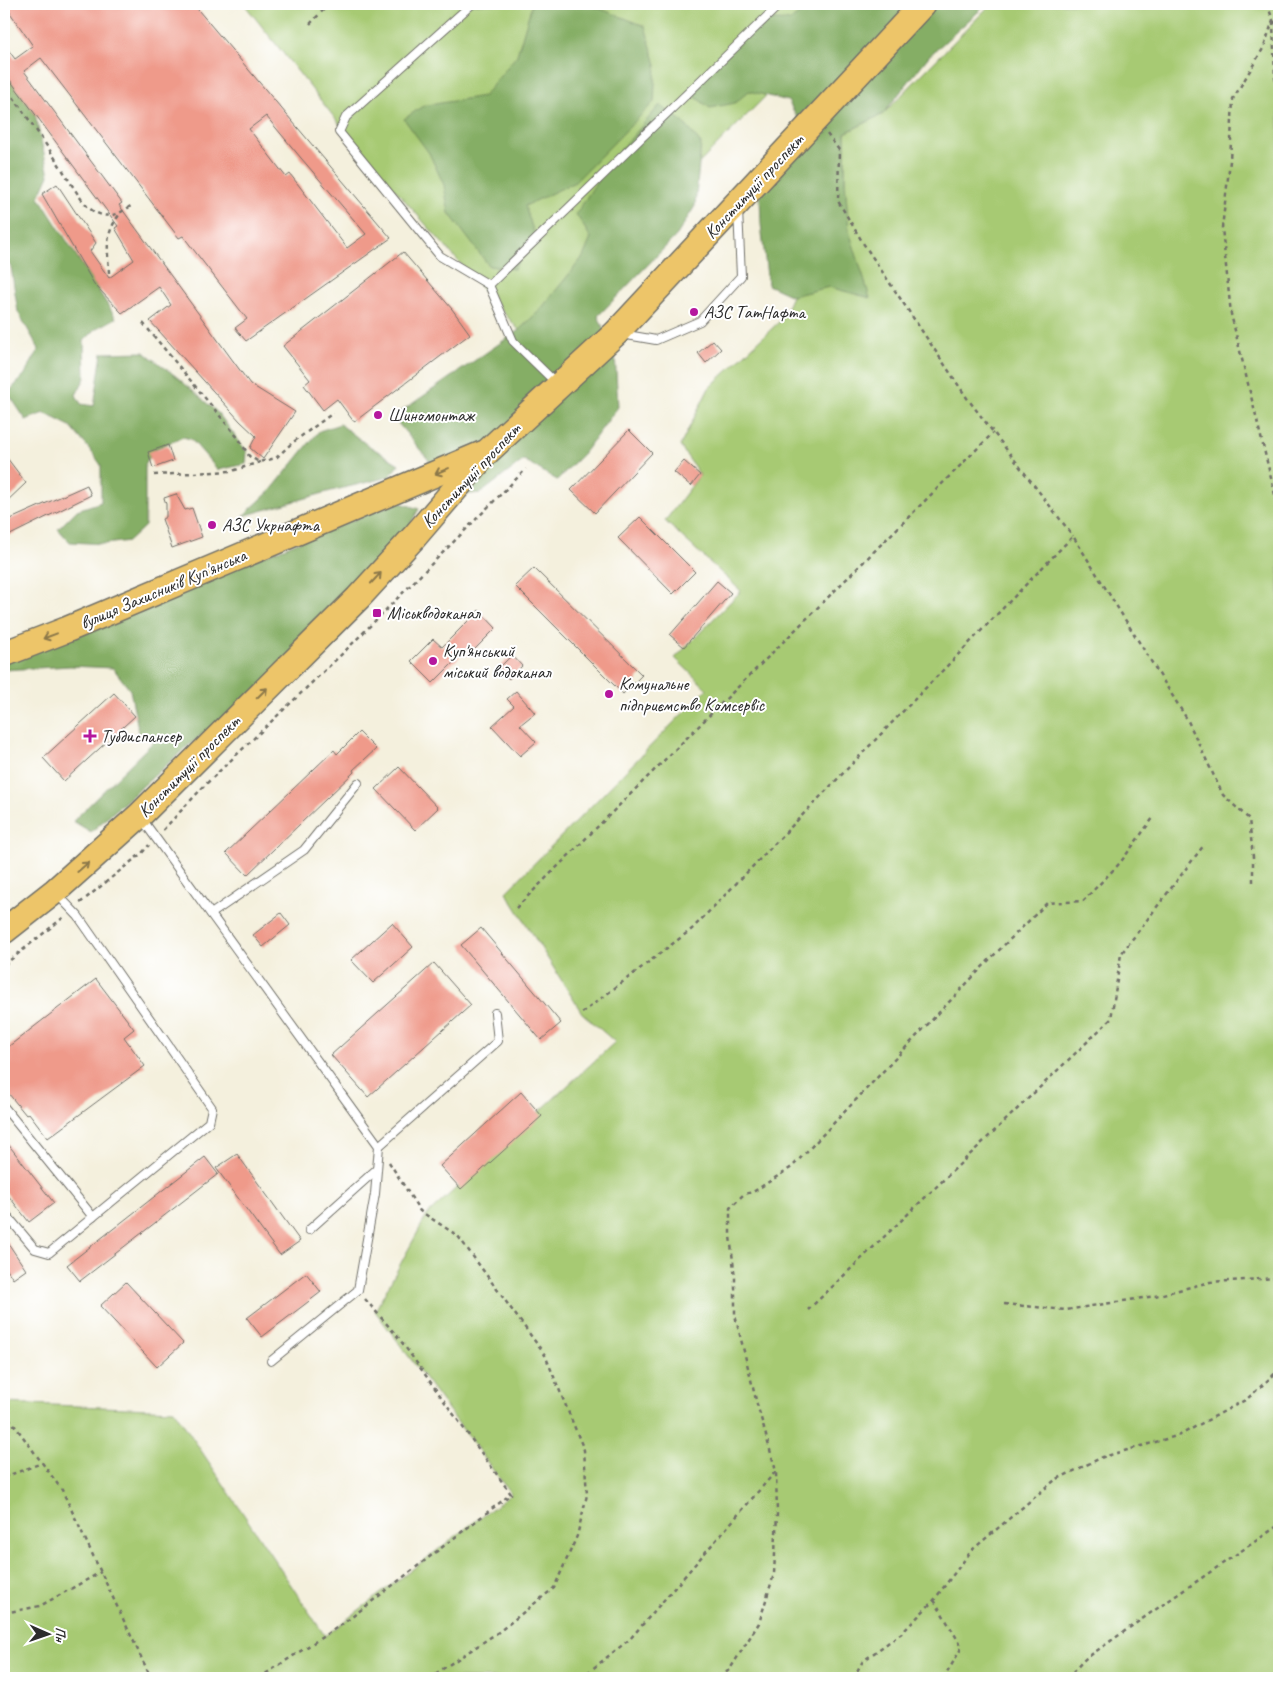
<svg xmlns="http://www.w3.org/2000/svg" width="1283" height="1682" viewBox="0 0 1283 1682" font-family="Caveat,sans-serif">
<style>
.green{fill:#a7ca73;stroke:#697a4f}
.forest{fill:#85ae65;stroke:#586c48}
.building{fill:#ef9a8a;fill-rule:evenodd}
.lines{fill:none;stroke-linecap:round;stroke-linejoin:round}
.lane-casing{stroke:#717069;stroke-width:10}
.primary-casing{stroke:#717069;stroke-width:28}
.path{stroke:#717069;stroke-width:2.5;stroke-dasharray:4 4;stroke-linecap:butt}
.lane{stroke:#fff;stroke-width:8}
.primary{stroke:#edc569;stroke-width:25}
.oneway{stroke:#8c784a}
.poi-dot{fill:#b5179e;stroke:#fff;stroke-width:2}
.labels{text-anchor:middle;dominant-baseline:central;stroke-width:4;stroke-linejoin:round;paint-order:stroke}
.street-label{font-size:18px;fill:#2b2b2b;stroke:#fff}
.poi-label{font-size:18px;fill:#2b2b2b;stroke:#fff;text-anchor:start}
</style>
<rect width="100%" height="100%" fill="#fff"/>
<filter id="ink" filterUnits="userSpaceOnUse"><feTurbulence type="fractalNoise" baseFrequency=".02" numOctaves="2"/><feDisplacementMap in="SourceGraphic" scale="10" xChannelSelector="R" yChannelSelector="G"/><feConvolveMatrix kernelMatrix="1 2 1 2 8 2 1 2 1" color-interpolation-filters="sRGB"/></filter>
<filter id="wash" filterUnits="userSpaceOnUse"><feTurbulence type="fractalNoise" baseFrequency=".0096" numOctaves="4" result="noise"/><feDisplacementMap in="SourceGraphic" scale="20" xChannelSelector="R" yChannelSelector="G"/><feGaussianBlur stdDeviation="1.12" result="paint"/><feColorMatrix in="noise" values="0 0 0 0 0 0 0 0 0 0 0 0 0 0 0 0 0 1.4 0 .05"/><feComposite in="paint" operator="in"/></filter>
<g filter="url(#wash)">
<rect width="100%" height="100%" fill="#f4f0dd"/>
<g class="green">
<path d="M244,4h613l-331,334 -165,-187z"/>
<path d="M991,4h288v1674h-1275v-275l170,7 151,226 186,-142 -136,-183 52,-96 188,-173 -33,-29 -76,-121 201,-203 -32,-31 66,-67 -76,-70 35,-46 -20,-29 29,-58 72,-68 64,-139v-48l38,-19z"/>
</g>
<g class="forest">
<path d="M532,4h56l57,22 11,39 -2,37 -79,80 -50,24 9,27 -20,36 -25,-3 -40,-53 -5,-28 -15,-32 -25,-34 19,-13 61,-10 33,-41z"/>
<path d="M814,4h173l-58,52 -46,58 -38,19v48l4,50 21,67 -41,-11 -37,9 -24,-11 -7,-61 -2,-58 43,-40 -14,-25 -39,-10 -14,12 -25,5 -16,-12 13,-22 57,-55 26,2z"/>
<path d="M4,72l31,42 14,61 -10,22 77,121 -20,11 -12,12 1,37 -9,17 5,9 13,2 8,-53 42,-1 33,25 41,36 29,39 -1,12 -28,6 -27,-31 -8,-2 -29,12 -9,16v61l-16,15 -24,3 -35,-2 -12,-13 19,-19 24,-8v-37l-10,-14 -21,-25 -26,-13 -18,7 -18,-27 17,-19 14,-25 -21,-37 -7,-45 -7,-10z"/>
<path d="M660,105l24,18 17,21 -6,62 -18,29 -79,81 17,37 3,54 -35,47 -26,26 -33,-20 -43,33 -19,2 -30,-31 -39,-47 126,-87 21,-20 43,-53 8,-19 -15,-24 31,-48z"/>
<path d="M340,424l26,20 33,20 -10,13 -58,14 -88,25 29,-27 47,-58z"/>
<path d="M398,502l21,7 -20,35 -146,153 -64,48 -98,87 -18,-11 81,-80 -15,-8 -9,-43 -17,-22 -43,-2 -66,4v-10z"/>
</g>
<g id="blocks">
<g class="building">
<path d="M4,4h189l198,234 -145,103 -11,-13 12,-9 -64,-83 -4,2 -138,-180 -17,13 98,132 -3,2 131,179 45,28 -32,47 -13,-11 6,-12 -16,-15 -90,-100 21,-16 -12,-18 -37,26 -28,-29 -52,-90 15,-10 39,59 -6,8 19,27 25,-18 -19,-32 3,-2 -114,-154v-28l11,15 18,-13zM266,116l35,42 65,76 -19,14 -57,-74 -4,3 -37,-48z"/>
<path d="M403,252l49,57 18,25 -116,88 -17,-23 -14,11 -19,-25 6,-5 -27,-34z"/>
<path d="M713,340l8,9 -15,14 -8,-10z"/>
<path d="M629,430l23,23 -57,60 -24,-23z"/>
<path d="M168,445l5,16 -20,7 -5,-16z"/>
<path d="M4,454l22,29 -22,21z"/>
<path d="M684,461l16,14 -9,11 -17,-14z"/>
<path d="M87,485l4,10 -87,43v-16z"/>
<path d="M176,494l9,16 7,-2 10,29 -30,11 -10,-29 4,-2v-13l-2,-6z"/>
<path d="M640,517l55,55 -22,22 -55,-56z"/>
<path d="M534,568l108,107 -19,19 -108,-108z"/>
<path d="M717,581l14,12 -47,54 -14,-12z"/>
<path d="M479,610l17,18 -28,28 -4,-4 -31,31 -22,-22 22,-22 9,8z"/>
<path d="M512,655l10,11 -13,13 -10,-11z"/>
<path d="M516,691l19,22 -15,12 16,17 -16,14 -28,-30 22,-20 -7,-7z"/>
<path d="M114,693l21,23 -71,65 -21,-23z"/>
<path d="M359,732l17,17 -23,21 1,2 -107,103 -21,-22 108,-103 3,4z"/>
<path d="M399,767l39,41 -23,22 -39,-41z"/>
<path d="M281,913l9,12 -27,22 -10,-12z"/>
<path d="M392,923l21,24 -40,36 -22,-23z"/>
<path d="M481,928l80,95 -20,17 -80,-95z"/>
<path d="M434,963l37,42 -103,92 -37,-42z"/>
<path d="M96,979l38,50 -10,8 21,29 -97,72 -19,-25 -3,2 -22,-27v-38z"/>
<path d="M521,1092l21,24 -81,73 -21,-23z"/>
<path d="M4,1139l50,64 -25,19 -25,-32z"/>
<path d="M237,1154l63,87 -20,14 -64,-87z"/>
<path d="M205,1157l13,17 -138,107 -13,-16z"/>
<path d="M4,1237l22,33 -13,9 -9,-14z"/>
<path d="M306,1273l15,19 -59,45 -15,-19z"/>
<path d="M126,1282l57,61 -26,24 -57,-61z"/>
</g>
</g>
</g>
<g filter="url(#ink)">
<use href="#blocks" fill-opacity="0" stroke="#717069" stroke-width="1"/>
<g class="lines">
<g class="lane-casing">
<g id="lane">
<path d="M472,4l-126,113 -7,15 101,124 49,29 24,56 43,42"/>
<path d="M489,285l291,-281"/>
<path d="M621,334l35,6 44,-19 41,-45 -3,-66"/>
<path d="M142,819l237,327 -4,48 -17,96 -87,71"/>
<path d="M211,914l93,-64 54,-67"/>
<path d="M4,1107l89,110"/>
<path d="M379,1146l119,-105 -3,-28"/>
<path d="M4,1212l31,37 14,4 160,-131 3,-14 -134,-192 -22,-23"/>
<path d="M309,1230l68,-61"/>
</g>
</g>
<g class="primary-casing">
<g id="primary">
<path d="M4,654l62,-24 416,-176"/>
<path d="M4,931l51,-40 85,-76 218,-217 57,-62 72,-84 129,-119 307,-329"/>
</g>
</g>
<g class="path">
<path d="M1267,4l6,16 -9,27 -31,52 -3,62 -8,67 9,86 48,197"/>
<path d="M1273,21l2,57 4,19"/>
<path d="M1274,21l5,7"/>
<path d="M310,24l19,-20"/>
<path d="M4,84c19,27 38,54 56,82 6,9 21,35 28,41 16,14 29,9 44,-2"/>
<path d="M827,134l12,16 -1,51 25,42 104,155 106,138"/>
<path d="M109,273c-1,-24 -5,-37 10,-58"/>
<path d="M143,323l96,116 10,17 10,6 17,-4 16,-15 41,-30"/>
<path d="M154,475l78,-4 28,-9"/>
<path d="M163,830l43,-46 139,-133 181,-182"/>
<path d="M80,903l62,-50 7,-8"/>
<path d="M516,908l477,-475"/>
<path d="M4,965l61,-49"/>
<path d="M582,1013l110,-84 381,-393 114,183 36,76 26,24 4,38v27"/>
<path d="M389,1162l31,49 38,25 87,119 39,95 3,45 -10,41 -23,52 -54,43 -71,47"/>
<path d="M1004,1304l62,6 89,-14 55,-14 69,-4"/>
<path d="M808,1310l303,-291 10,-65 83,-109"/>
<path d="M4,1411l58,79 89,188"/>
<path d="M4,1477l38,-14"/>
<path d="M934,1600l28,47 -18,31"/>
<path d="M4,1613l36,-7 61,-34"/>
<path d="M259,1678l85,-55 167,-129 -113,-157 -33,-38"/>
<path d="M581,1678l49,-39 146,-168 -19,-67 -22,-89v-37l-5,-42v-28l14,-14 9,-2 39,-25 198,-208 57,-56 36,-2 37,-38 33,-45"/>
<path d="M720,1678l10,-9 29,-46 15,-49 3,-60 -1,-43"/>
<path d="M853,1678l10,-17 40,-29 31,-32 38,-50 83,-70 48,-23 77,-22 67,-36 32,-29"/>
<path d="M1067,1678l18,-19 67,-47 127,-87"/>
</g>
<use href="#lane" class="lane"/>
<use href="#primary" class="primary"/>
</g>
<defs><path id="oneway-shaft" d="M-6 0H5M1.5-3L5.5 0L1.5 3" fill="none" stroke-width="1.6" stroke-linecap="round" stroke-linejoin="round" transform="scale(1.25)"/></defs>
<g class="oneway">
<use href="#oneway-shaft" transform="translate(442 471) rotate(157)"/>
<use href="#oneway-shaft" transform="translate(376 578) rotate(-47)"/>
<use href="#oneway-shaft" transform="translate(50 636) rotate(159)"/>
<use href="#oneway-shaft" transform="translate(262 693) rotate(-45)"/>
<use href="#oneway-shaft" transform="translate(83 867) rotate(-41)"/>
</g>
</g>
<g class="poi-dot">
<circle cx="694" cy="312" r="5"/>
<circle cx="378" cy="415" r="5"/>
<circle cx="212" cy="525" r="5"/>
<rect x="372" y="608" width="10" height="10" rx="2.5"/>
<circle cx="433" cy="661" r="5"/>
<circle cx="609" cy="694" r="5"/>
<path d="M87.5 728.5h5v5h5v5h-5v5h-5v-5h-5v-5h5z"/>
</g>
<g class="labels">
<g class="street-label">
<text transform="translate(754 186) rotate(-47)">Конституції проспект</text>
<text transform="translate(471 475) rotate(-47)">Конституції проспект</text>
<text transform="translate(163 589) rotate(-23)">вулиця Захисників Куп'янська</text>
<text transform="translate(189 766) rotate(-45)">Конституції проспект</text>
</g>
<g class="poi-label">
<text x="704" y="312">АЗС ТатНафта</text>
<text x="388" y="415">Шиномонтаж</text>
<text x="222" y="525">АЗС Укрнафта</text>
<text x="387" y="613">Міськводоканал</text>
<text x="443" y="651">Куп'янський<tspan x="443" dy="21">міський водоканал</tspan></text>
<text x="619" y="684">Комунальне<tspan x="619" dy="21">пiдприємство Комсервiс</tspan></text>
<text x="101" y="736">Тубдиспансер</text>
</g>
</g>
<rect width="1283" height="1682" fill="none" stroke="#fff" stroke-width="20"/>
<g transform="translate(48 1634) rotate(92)" stroke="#ffffff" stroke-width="4" paint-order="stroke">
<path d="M0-4L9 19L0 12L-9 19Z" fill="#2b2b2b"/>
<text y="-8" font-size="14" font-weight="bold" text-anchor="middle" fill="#2b2b2b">Пн</text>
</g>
</svg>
